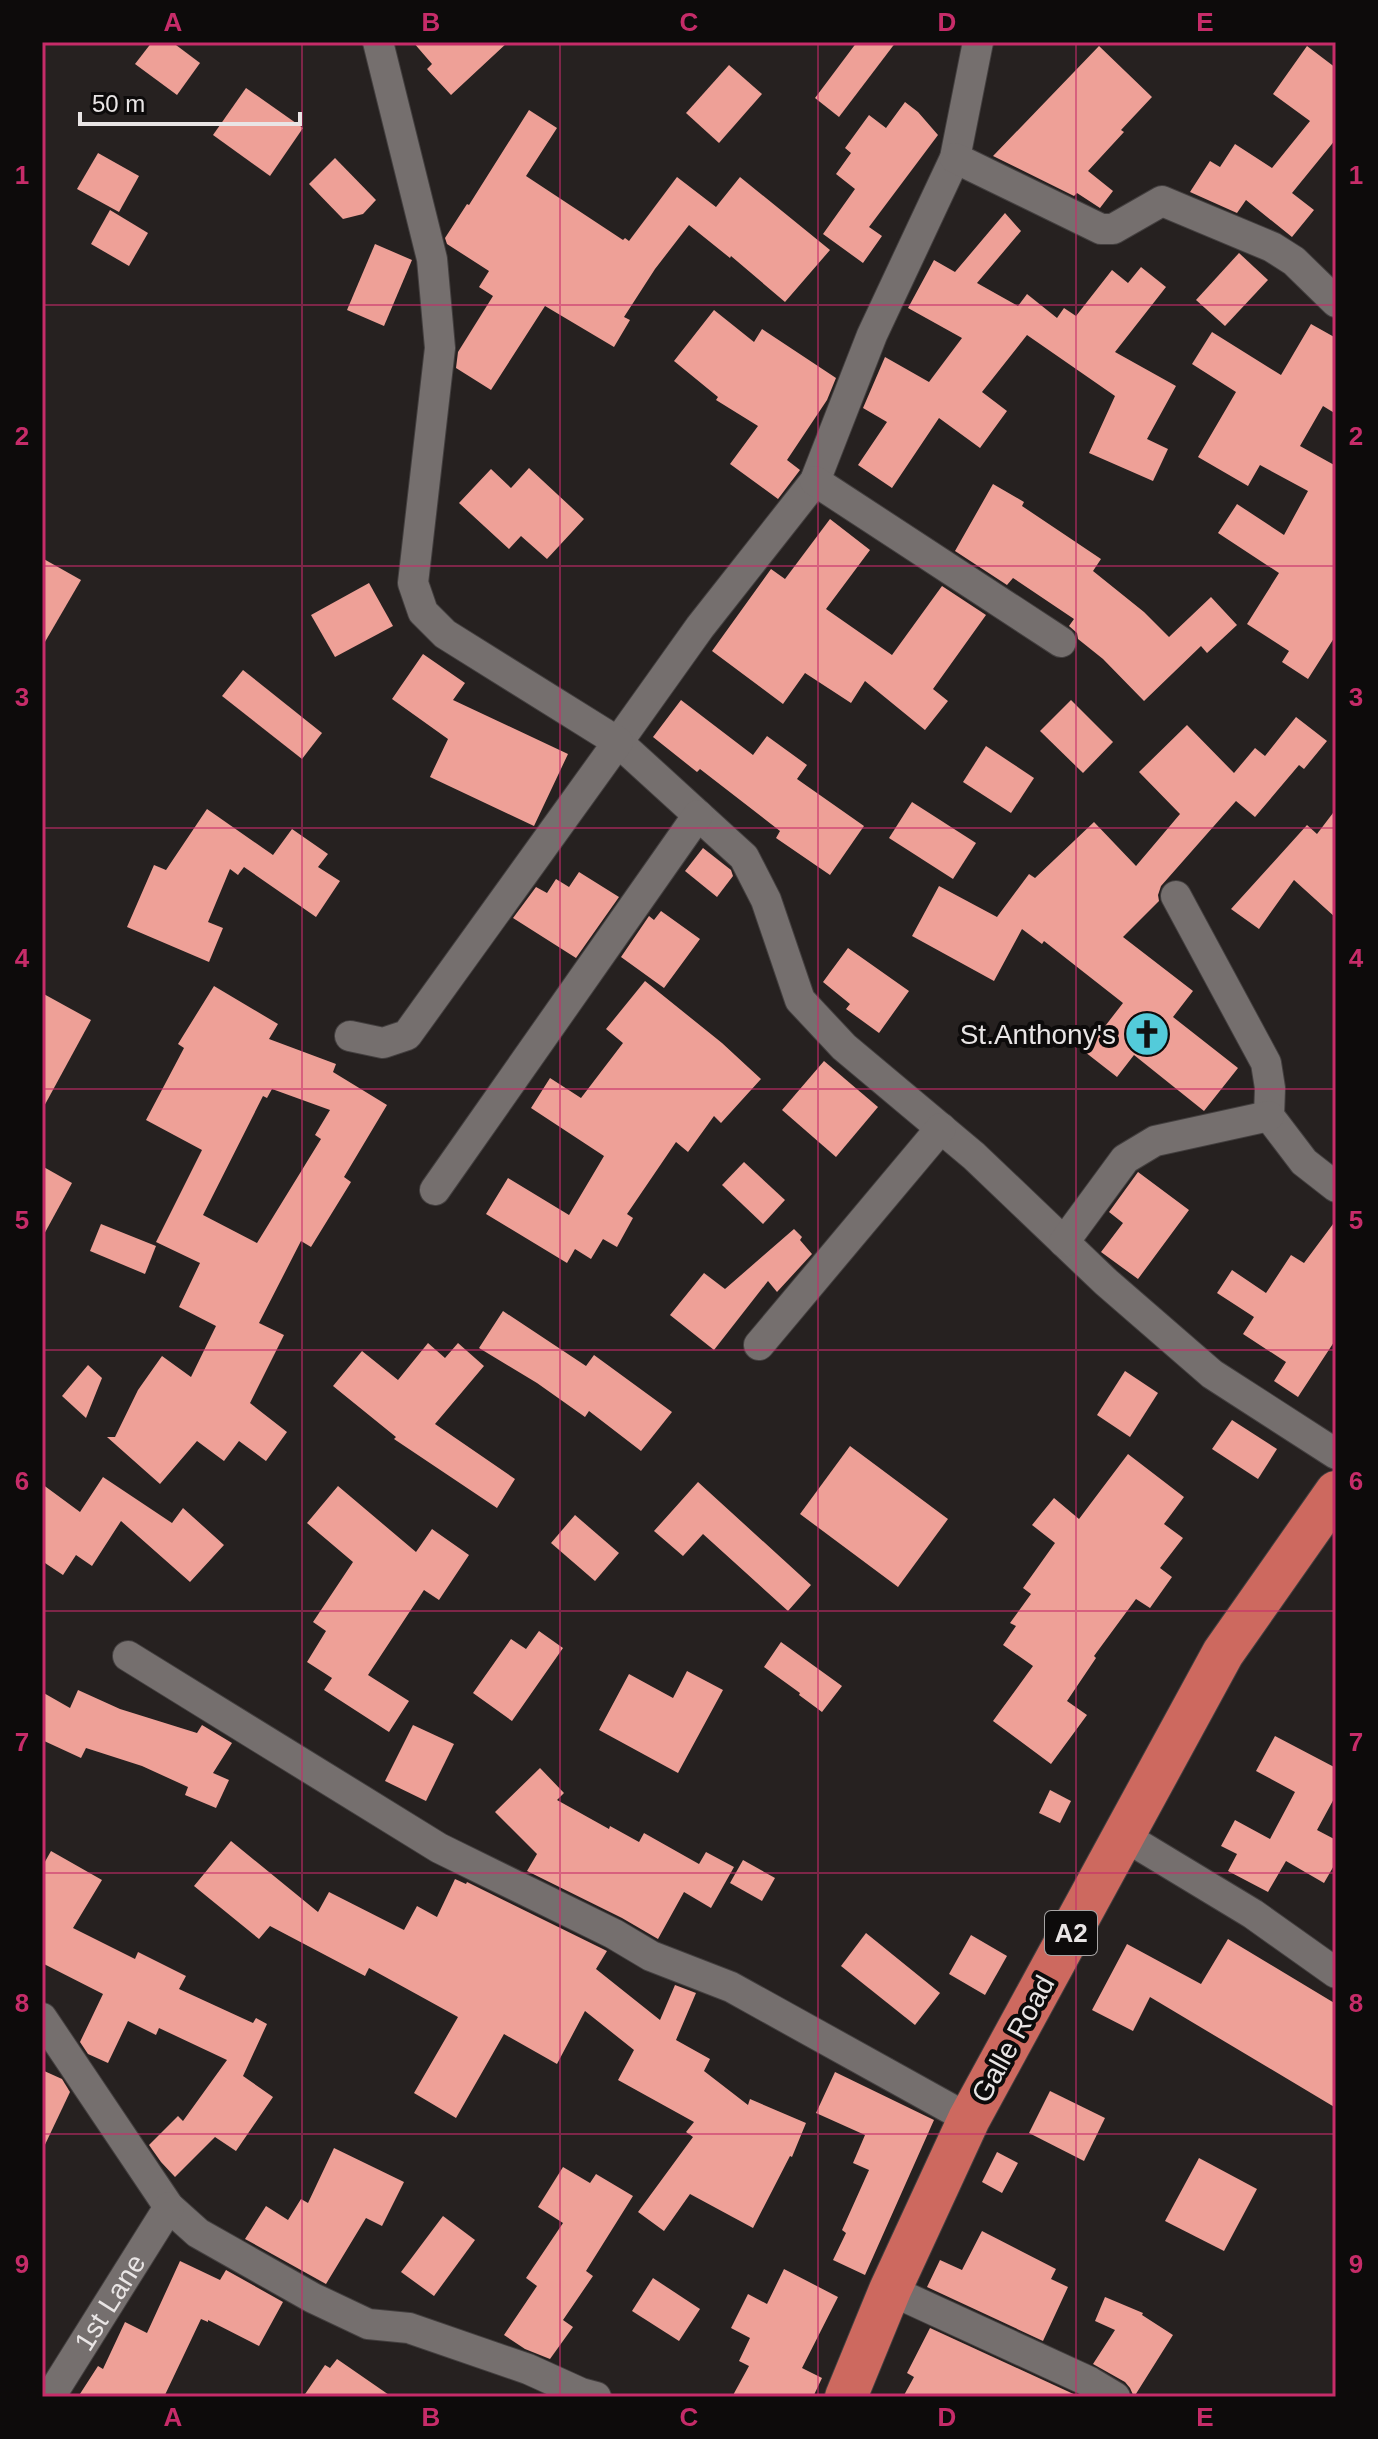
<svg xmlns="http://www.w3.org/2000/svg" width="1378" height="2439" viewBox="0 0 1378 2439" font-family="Helvetica,sans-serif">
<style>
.building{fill:#eea097;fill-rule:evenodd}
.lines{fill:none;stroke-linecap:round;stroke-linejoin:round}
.minor-casing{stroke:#433f3f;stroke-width:32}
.highway-casing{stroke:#433f3f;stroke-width:44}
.minor{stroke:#756f6e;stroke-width:30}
.highway{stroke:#cd695f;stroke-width:42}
.grid{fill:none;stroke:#c62c69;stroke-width:2;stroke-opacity:0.55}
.labels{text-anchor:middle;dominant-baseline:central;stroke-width:8;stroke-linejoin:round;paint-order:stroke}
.shield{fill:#0d0b0b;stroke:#a7a4a4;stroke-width:2}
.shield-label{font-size:26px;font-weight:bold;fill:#e9e5e5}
.poi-label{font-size:28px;fill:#e9e5e5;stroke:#0d0b0b;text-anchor:end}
.street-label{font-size:28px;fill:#e9e5e5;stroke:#0d0b0b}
.neatline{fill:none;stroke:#c62c69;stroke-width:3}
.grid-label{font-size:26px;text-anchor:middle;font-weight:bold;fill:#c62c69}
</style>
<rect width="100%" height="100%" fill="#262120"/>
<g class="building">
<path d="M152,42h20l28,21 -23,32 -42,-31z"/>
<path d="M413,42h95l-57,53 -24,-26 5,-5z"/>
<path d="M857,42h39l-57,75 -24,-19z"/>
<path d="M1099,46l53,51 -31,33 3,2 -36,39 25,20 -13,17 -23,-15 -3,3 -81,-40z"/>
<path d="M1307,46l29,22v71l-44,54 22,17 -22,27 -46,-37 -9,13 -47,-21 20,-31 10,6 15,-23 37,24 38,-47 -37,-27z"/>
<path d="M729,65l33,29 -43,49 -33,-30z"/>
<path d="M246,88l57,40 -33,48 -57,-41z"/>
<path d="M905,102l13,10 20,23 -69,92 13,9 -19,27 -40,-29 32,-45 -19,-15 15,-21 -6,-5 24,-33 17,13z"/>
<path d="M529,110l28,18 -31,48 97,64 2,-2 4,3 48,-64 39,30 24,-30 90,73 -45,52 -54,-46 -1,2 -41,-33 -34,44 -31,48 6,3 -16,27 -69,-41 -54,84 -35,-22 2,-16 35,-56 -14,-9 10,-16 -42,-27 -2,-6 22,-34 2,1z"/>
<path d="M98,153l41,23 -20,36 -42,-23z"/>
<path d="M335,158l41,42 -13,14 -20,5 -34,-35z"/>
<path d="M110,210l38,23 -19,33 -38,-22z"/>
<path d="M1005,213l16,18 -44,52 41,23 9,-12 30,24 7,-10 12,8 36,-46 16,13 13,-16 25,20 -51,65 61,34 -29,53 21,10 -15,32 -64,-28 26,-57 -88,-61 -45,57 25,19 -27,37 -41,-30 -47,70 -34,-23 29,-43 -24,-14 22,-51 44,25 33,-44 -54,-30 26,-48 21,12z"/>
<path d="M375,244l37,16 -28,66 -37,-16z"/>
<path d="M1239,253l29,27 -43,46 -29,-26z"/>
<path d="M714,310l40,32 8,-13 74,49 -9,22 -40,60 13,10 -22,29 -48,-35 28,-38 -42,-26 2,-3 -44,-36z"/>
<path d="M1311,324l25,14v76l-13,-8 -23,40 36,20v169l-28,44 -26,-17 7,-11 -42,-27 32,-51 -61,-40 19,-29 47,31 24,-44 -48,-26 -12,21 -50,-29 38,-65 -44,-28 20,-32 69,43z"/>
<path d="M529,468l55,51 -37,40 -26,-23 -12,13 -50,-46 32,-34 20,19z"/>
<path d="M993,484l31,18 -2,4 79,53 -8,12 51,41 25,25 42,-40 26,28 -30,28 -6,-7 -57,55 -41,-42 -25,-20 -1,-6 -8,-7 5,-7 -61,-41 -6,7 -52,-34z"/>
<path d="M830,519l40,31 -44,59 66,46 50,-69 44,29 -53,74 15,12 -23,29 -60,-49 -14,22 -46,-30 -22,31 -71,-53 59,-82 14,10z"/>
<path d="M42,558l39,22 -39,67z"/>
<path d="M369,583l24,43 -58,31 -24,-42z"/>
<path d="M423,654l42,29 -12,17 115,54 -34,72 -104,-49 18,-38 -56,-40z"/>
<path d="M243,670l79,63 -20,26 -80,-63z"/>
<path d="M681,700l72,55 14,-19 40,29 -10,14 67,47 -34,49 -54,-37 4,-7 -80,-62 -3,3 -44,-35z"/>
<path d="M1071,700l42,42 -30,31 -43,-42z"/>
<path d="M1296,717l31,24 -23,28 -5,-4 -44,52 -19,-16 -75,85 -3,9 1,6 -36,36 70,54 -20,26 65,51 -34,43 -70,-56 -17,22 -32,-25 38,-49 -79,-62 -2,3 -20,-15 -28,52 -82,-45 27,-50 58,31 32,-43 6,4 59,-56 42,44 44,-52 -41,-42 48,-47 47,48 21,-25 10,8z"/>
<path d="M986,746l48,32 -23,35 -48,-31z"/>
<path d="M912,802l64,41 -23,36 -64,-41z"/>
<path d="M207,809l66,46 19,-26 36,25 -10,13 22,14 -24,36 -72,-50 -6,8 -8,-6 -22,53 15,6 -14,34 -82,-35 27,-62 12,5z"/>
<path d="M1336,809v109l-42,-38 -35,49 -28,-20 76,-84 10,9z"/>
<path d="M703,848l28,22 2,6 -16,21 -32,-26z"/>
<path d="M579,872l40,25 -43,61 -63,-40 23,-31 11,6 9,-14 13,8z"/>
<path d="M661,911l39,28 -36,49 -43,-31 28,-41 5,4z"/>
<path d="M848,948l61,43 -30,42 -33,-24 4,-5 -27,-22z"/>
<path d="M645,981l77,62 39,36 -40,44 -7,-7 -26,36 -12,-10 -49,72 6,4 -16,29 -14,-8 -12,20 -16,-10 -8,14 -81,-49 22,-36 61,37 35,-59 -73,-48 19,-30 31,20 42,-55 -17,-14z"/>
<path d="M214,986l64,38 -9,15 67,25 -3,8 54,33 -43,72 7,5 -40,65 -10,-6 -42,82 25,12 -34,68 37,29 -21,29 -27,-20 -15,20 -27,-20 -37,43 -53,-47h8l23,-47 24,-34 29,21 25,-51 -37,-19 21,-44 -44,-21 46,-92 -56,-30 38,-72 -6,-4zM272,1089l58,21 -15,25 6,4 -64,104 -54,-28 60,-119 4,2z"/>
<path d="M42,993l49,27 -49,90z"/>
<path d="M824,1061l54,46 -42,50 -54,-47z"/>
<path d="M744,1162l41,38 -22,24 -41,-39z"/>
<path d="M42,1166l30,17 -30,55z"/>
<path d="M1138,1172l51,38 -51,69 -37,-27 22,-29 -14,-11z"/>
<path d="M1336,1220v119l-38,58 -24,-16 12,-19 -43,-28 11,-17 -37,-24 15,-23 34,23 25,-38 13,8z"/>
<path d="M101,1224l55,22 -11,28 -55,-23z"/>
<path d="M794,1229l8,8 -2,3 12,14 -35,38 -9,-11 -54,69 -44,-35 34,-42 21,16z"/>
<path d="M503,1311l83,55 8,-11 78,57 -31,39 -52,-40 -4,6 -48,-34 -58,-35z"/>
<path d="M428,1343l17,15 13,-15 26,23 -49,58 80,55 -18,29 -103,-69 2,-2 -63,-51 29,-35 36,29z"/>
<path d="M88,1365l14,13 -16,40 -24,-22z"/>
<path d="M1125,1371l33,22 -28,44 -33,-22z"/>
<path d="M1232,1420l45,29 -19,30 -46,-30z"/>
<path d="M850,1446l98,73 -50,68 -98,-73z"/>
<path d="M1128,1454l56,43 -20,27 19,14 -23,30 12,9 -22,31 -14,-9 -42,57 2,2 -29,43 20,14 -36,49 -58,-43 40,-55 -30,-21 13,-19 -6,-3 21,-29 -8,-6 32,-45 -23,-18 22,-27 25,21z"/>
<path d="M103,1477l69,46 11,-15 41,37 -34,37 -69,-61 -29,45 -16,-11 -13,20 -21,-14v-77l38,28z"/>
<path d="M698,1482l113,103 -23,26 -85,-77 -20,22 -29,-25z"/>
<path d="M338,1486l78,66 16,-23 37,26 -30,45 -15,-10 -56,85 41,26 -20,31 -65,-42 8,-12 -25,-16 19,-31 -13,-9 40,-60 -46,-39z"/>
<path d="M575,1515l44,38 -24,28 -44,-38z"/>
<path d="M539,1631l24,17 -51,73 -39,-28 38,-54 15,10z"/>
<path d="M781,1642l61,44 -20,26 -23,-17 1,-2 -36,-26z"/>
<path d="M687,1671l36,19 -45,83 -79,-43 30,-56 44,24z"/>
<path d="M78,1690l42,19 77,24 5,-8 30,18 -19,30 16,7 -13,28 -31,-13 3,-8 -46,-21 -56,-18 -5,10 -39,-18v-48l28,16z"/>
<path d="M413,1725l41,19 -28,57 -41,-20z"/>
<path d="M1275,1736l61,32v27l-19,35 19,10v22l-12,21 -38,-22 -18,31 -40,-21 9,-17 -16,-8 14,-26 35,19 25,-47 -39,-21z"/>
<path d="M540,1768l24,25 -7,7 52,29 1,-3 29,16 5,-9 55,31 7,-12 28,15 -23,41 -27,-16 -26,47 -36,-21 -95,-47 10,-17 -42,-42z"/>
<path d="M1050,1790l21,11 -11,22 -21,-10z"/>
<path d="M231,1841l87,71 11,-20 75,38 13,-24 20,11 18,-38 11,5 1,-2 140,69 -11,18 64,51 15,-35 21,8 -20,47 34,19 -6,12 44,34 2,-6 56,24 -14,34 -2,-1 -37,72 -63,-34 -26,37 -26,-19 55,-75 -7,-5 8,-10 -76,-42 16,-30 -49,-39 -28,53 -53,-30 -48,84 -42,-25 44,-76 -89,-49 -4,8 -95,-50 -11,13 -65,-53z"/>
<path d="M51,1851l51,29 -29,48 62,31 3,-7 48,24 -7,13 74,34 3,-5 11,6 -24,52 30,21 -37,54 -21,-14 -40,40 -14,-15 -12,-17 29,-29 5,5 44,-61 -68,-32 -3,7 -28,-14 -20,42 -20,-9 -8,-12 23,-48 -61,-31v-96z"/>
<path d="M743,1860l32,18 -13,23 -32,-18z"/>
<path d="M866,1933l74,60 -25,32 -74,-59z"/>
<path d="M971,1935l36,21 -22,39 -36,-21z"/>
<path d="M1228,1939l108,65v104l-186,-111 -17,34 -41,-21 35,-66 74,40z"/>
<path d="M42,2070l20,9 8,13 -28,59z"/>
<path d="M835,2072l99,48 -69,155 -32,-15 13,-27 -4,-3 27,-60 -16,-7 12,-28 -49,-22z"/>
<path d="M1050,2091l55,27 -21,43 -55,-28z"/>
<path d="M334,2148l70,34 -22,44 -16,-8 -40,66 -81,-45 21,-33 22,14 13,-21 7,4z"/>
<path d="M997,2152l21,11 -16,30 -20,-11z"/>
<path d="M1199,2158l58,31 -33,62 -59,-30z"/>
<path d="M563,2167l27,16 6,-9 37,22 -47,75 7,5 -30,44 10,7 -23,32 -25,-10 -21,-14 33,-49 -11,-8 37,-55 -25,-16z"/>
<path d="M443,2216l32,24 -41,56 -33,-24z"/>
<path d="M982,2231l74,38 -5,10 17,8 -25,54 -116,-54 13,-27 22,10z"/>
<path d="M180,2261l40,19 6,-10 57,32 -24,44 -51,-26v2l-7,-3 -37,78h-86l20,-31 5,3 22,-47 22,11z"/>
<path d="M784,2269l54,28 -36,71 20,10 -9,19h-81l17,-31 -10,-5 11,-23 -19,-10 17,-34 19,10z"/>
<path d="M653,2278l47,31 -21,32 -47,-30z"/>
<path d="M1105,2297l38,16 -1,2 31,20 -39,62 -4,-9 -5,-6 -32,-18 22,-34 -20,-9z"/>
<path d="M930,2328l150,69h-177l11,-20 -7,-4z"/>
<path d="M337,2359l55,38h-89l22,-32 5,3z"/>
</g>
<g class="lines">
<g class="minor-casing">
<g id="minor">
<path d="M978,42l-23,116 -83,177 -57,146 -115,146 -82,115 126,115 22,43 34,100 44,47 130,109 132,126 106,92 124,80"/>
<path d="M955,158l146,71h12l49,-28 110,46 22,14 42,41"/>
<path d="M815,481l246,161"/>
<path d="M1176,896l90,167 4,25 -1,28 35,46 32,25"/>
<path d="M350,1036l33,7 24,-8 211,-293 -173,-108 -22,-22 -10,-29 27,-235 -8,-89 -54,-217"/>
<path d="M435,1190l263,-375"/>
<path d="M1064,1242l61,-83 30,-18 114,-25"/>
<path d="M759,1345l182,-217"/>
<path d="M128,1656l311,192 175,86 37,22 80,31 238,132"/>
<path d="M1124,1836l129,78 83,59"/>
<path d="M42,2018l127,189 29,26 115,65 55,26 41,4 119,41 53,24 15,4"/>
<path d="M890,2290l200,92 25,15"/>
<path id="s1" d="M50,2397l119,-190"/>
</g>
</g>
<g class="highway-casing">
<path id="highway" d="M846,2397l44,-107 79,-171 254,-466 113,-161"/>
</g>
<use href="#minor" class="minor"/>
<use href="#highway" class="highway"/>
</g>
<path class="grid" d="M302,42v2355M560,42v2355M818,42v2355M1076,42v2355M42,305h1294M42,566h1294M42,828h1294M42,1089h1294M42,1350h1294M42,1611h1294M42,1873h1294M42,2134h1294"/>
<defs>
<g id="church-disc" transform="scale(2.3)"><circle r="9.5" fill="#53cbda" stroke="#0d0b0b"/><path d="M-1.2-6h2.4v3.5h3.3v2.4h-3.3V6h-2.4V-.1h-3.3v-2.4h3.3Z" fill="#111"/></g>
</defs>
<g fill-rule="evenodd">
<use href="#church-disc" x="1147" y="1034"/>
</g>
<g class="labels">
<rect class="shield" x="1045" y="1911" width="52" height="44" rx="6"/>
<g class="shield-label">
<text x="1071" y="1933">A2</text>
</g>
<g class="poi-label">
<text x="1116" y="1034">St.Anthony's</text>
</g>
<g class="street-label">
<text transform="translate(1013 2039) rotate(-61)">Galle Road</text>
<text stroke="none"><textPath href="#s1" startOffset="112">1st Lane</textPath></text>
</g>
</g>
<rect width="1378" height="2439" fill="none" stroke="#0d0b0b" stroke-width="88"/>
<path d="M80 112v12h220v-12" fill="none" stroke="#e9e5e5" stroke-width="4"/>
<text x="92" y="112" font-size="24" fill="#e9e5e5" stroke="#0d0b0b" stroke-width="6" paint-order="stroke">50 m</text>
<rect x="44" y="44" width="1290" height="2351" class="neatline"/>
<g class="grid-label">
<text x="173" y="31">A</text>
<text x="431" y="31">B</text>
<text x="689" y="31">C</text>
<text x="947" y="31">D</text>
<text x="1205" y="31">E</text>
<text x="22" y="184">1</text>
<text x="1356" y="184">1</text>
<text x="22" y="445">2</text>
<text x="1356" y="445">2</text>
<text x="22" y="706">3</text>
<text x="1356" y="706">3</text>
<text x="22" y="967">4</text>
<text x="1356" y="967">4</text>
<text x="22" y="1229">5</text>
<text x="1356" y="1229">5</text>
<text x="22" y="1490">6</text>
<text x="1356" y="1490">6</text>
<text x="22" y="1751">7</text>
<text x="1356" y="1751">7</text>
<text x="22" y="2012">8</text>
<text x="1356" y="2012">8</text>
<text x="22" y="2273">9</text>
<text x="1356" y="2273">9</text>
<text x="173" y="2426">A</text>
<text x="431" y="2426">B</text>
<text x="689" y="2426">C</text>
<text x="947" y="2426">D</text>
<text x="1205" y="2426">E</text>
</g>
</svg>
